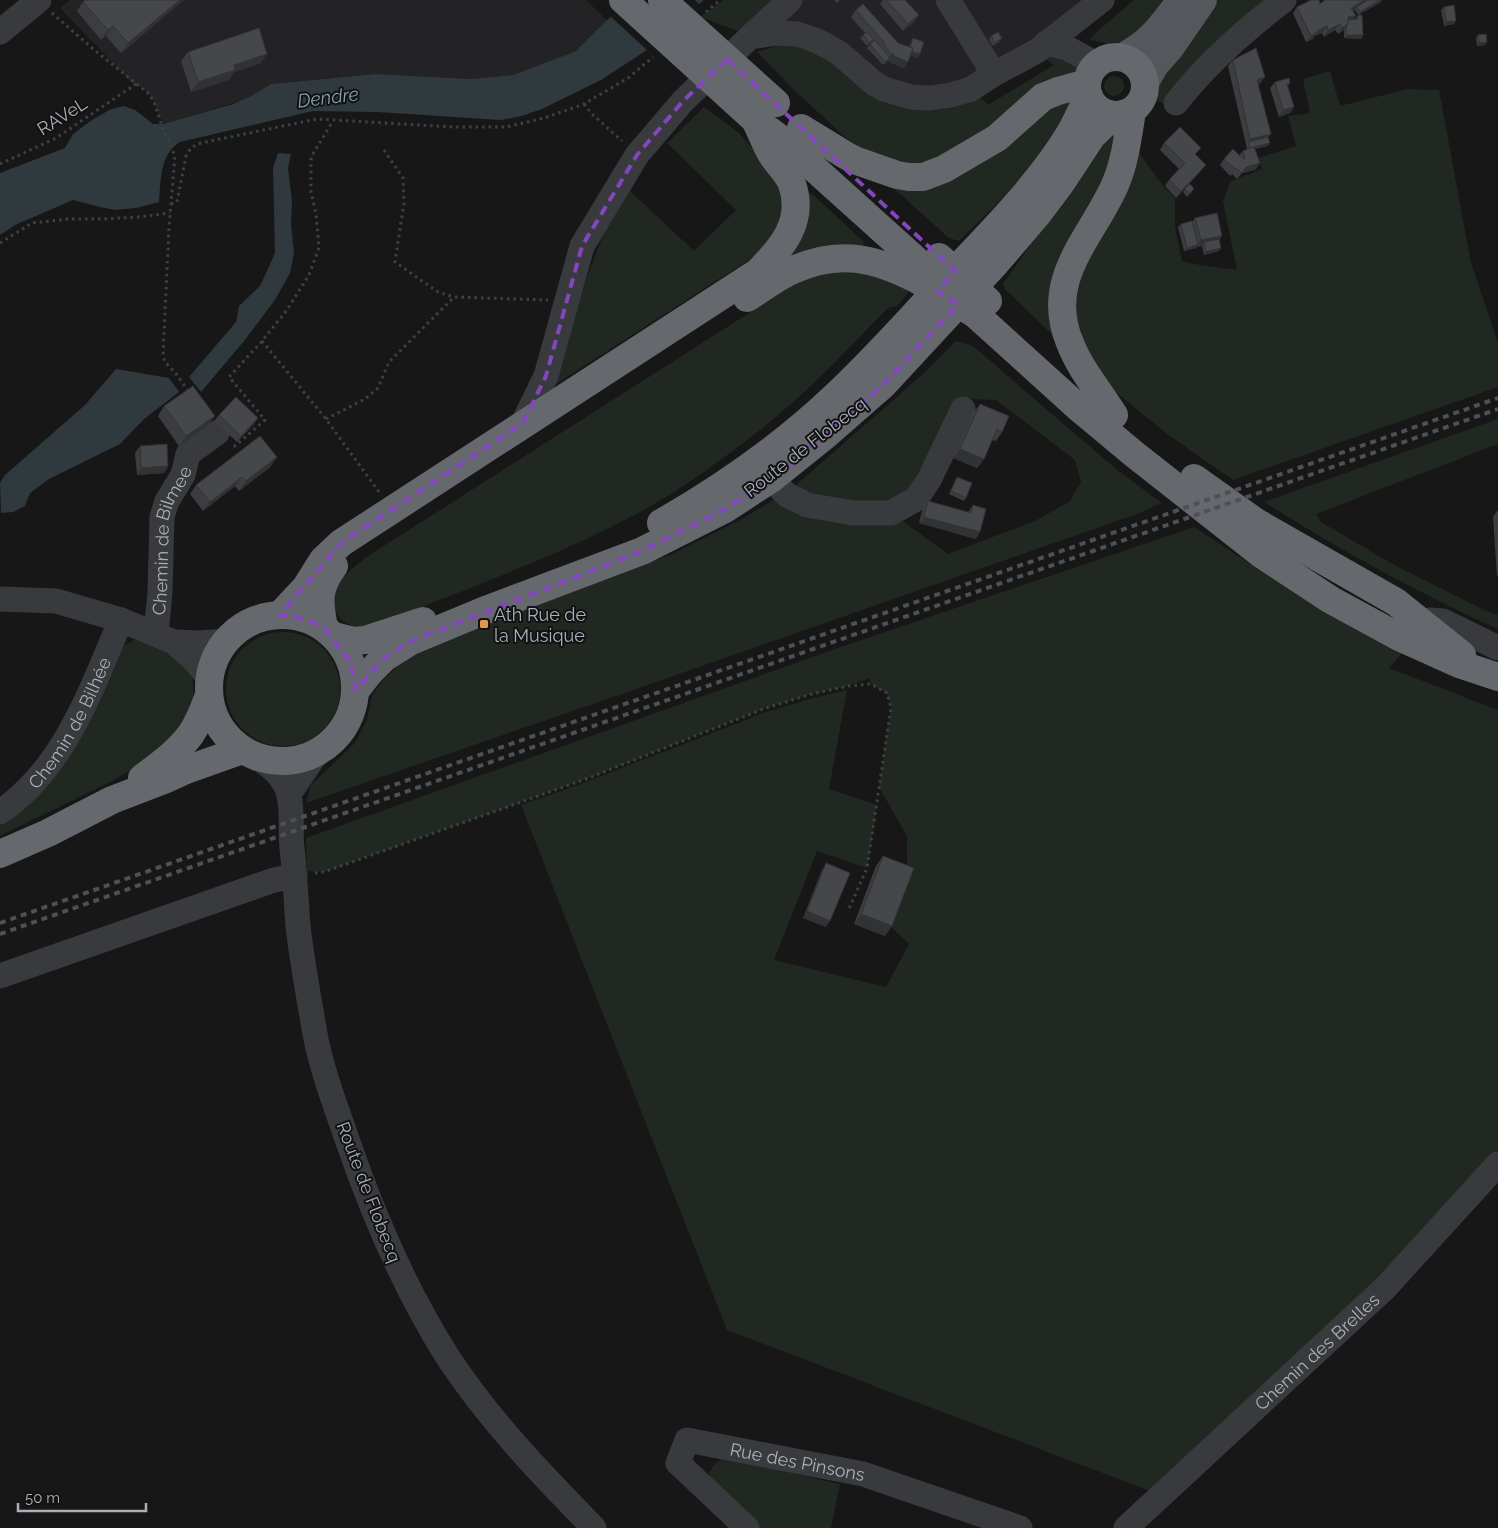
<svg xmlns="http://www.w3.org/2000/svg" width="1498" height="1528" viewBox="0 0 1498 1528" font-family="Raleway,sans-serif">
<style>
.built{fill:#232325}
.green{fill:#212821}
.water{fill:#30393d}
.pier{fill:#171718}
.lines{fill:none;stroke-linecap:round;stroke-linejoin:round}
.path{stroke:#3e4144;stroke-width:3;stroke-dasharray:2.5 4;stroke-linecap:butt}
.minor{stroke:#383a3d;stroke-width:25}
.major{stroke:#55575c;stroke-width:28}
.highway{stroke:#65686d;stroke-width:28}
.rail{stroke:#4d5054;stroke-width:4;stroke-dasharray:6 5;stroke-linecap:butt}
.highway-bridge{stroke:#65686d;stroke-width:28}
.wall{fill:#3c3d40}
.shaded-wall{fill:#313234}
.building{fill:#46474b;stroke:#313234}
.marked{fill:none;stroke:#8446bd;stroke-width:4;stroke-dasharray:10 6;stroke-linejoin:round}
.poi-dot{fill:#de994a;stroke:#121213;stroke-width:2}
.labels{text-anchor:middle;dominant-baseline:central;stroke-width:4;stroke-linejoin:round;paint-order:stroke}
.street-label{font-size:18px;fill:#aab0b7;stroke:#121213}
.poi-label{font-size:18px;fill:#aab0b7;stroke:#121213;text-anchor:start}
.water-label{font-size:19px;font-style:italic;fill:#85a0ae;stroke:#121213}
</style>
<rect width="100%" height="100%" fill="#171718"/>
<g class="built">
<path d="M70,0h516l21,20 -31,31 -63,24 -41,4 -97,-5 -104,10 -20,12 -11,5 -77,23 -9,-22 -5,-8 -6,-5 -12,-7 -71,-74z"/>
<path d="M790,0h312l-172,98 -133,-64 -21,-20z"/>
</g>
<g class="green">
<path d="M723,0h64l-38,35 -49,-18z"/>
<path d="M1134,0h29c-19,26 -36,54 -73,39l8,-8z"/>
<path d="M1218,0h55l-108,104 -8,-3 -4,-9 14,-24z"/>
<path d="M783,44l23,1 57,36 115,14 10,10 66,-40 -9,-7 10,-3 27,8 -8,10 -77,54 -75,40 -18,-2 -40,-15 -20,-14 -51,-47 -36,-37z"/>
<path d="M1330,71l10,35 68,-17 31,1 32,173 27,80v44l-265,93 -66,-46 -61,-50 -16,-19 -18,-66 5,-24 60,-125 27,37 11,11v29l7,34 12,3 43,6 -14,-69 8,-20 31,-12 -4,-11 38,-12 -8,-30 22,-3 -7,-34z"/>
<circle cx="1114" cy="86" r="10"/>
<path d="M1077,91l-2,17 -33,45 -35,41 -48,47 -10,-3 -68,-61 26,5z"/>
<path d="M704,107l35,26 41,47 6,26 -14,39 -219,141 34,-109 20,-52 22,-35 65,61 42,-41 -69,-67z"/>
<path d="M1113,127l8,22 -56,109 -1,88 -59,-57 -2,-5z"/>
<path d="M811,193l53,49 -1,4 -74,15 -2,-5 19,-62z"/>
<path d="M850,266l60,21 -3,7 -10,12 -9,2c-36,36 -71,75 -111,108 -25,21 -52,41 -79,60 -42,30 -89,53 -136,74 -64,28 -129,53 -194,77 -15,1 -26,-3 -33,-17 -2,-5 -3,-11 -2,-16 4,-15 21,-26 32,-36l436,-278z"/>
<path d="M956,341l17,5 148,127 41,30 -25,11 -518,181 -313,108 5,-18 44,-42 12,-23 5,-24 10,-15 21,-20 25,-15 244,-92 70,-35 35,-21 123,21 48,35 89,-34 33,-19 11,-19 -6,-22 -79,-60 -26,-1 -13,12 -36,67 -24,21 -16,7 -82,-12 -3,-9 126,-110z"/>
<path d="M1498,419v25l-182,70 5,8 75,44 88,44 14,5v14c-81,-36 -159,-80 -234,-127z"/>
<path d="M1194,527l64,42 144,84 -13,15 109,42v460l-116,110 -229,212 -426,-162 -206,-525 65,-23 180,-70 47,-14 34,-8 -18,99 48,16 -10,63 -50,-17 -43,109 112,27 23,-43 -20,-19 18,-48v-41l-28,-49 12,-79 -4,-15 -16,-9 -2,-6 -21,8 -36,8 -46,14 -180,71 -262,93 -17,-1 -1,-33 529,-189z"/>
<circle cx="283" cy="689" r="57"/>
<path d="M139,638l26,11 27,25 2,23 -13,37 -48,35 -21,12 -112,55v-15l119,-170 6,-6z"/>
<path d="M724,1458l116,26 -9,44h-72l-42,-41 -8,-13c3,-8 8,-13 15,-16z"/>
</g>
<g class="water">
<path d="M631,0h73l-60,52 -43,28 -59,29 -20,7 -21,4 -124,-8 -64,-1 -133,31c-21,13 -19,39 -21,60l-23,6 -21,2 -15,-3 -27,-7 -58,25 -15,10v-62l65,-25 8,-14 19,-14 19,-11 13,-3 11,4 18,14h10l70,-20 18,-8 20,-12 104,-10 97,5 41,-4 63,-24 31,-31z"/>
<path d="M278,153l13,1 -3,14 4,33 -1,23 3,29 -4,20 -15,27 -31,41 -43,51 -12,-15 47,-55 3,-16 21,-20 7,-15 8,-18 -2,-85z"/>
<path d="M116,369l53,9 10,14 -35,27 -24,25 -71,35 -19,14 -5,13 -12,6 -12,1 -1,-30 5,-8 80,-70z"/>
</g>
<path class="pier" d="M628,0h67l6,6 -53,45 -39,-36z"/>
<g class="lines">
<g class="path">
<path d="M706,12l14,-12"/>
<path d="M52,13l40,35 57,46 5,8 8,24 13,30 -6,71 -6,129 2,6 12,13 12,17"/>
<path d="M584,104l8,10 30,27"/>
<path d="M384,150l19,28 1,25 -9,59 43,30 16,5"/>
<path d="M0,164l56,-26 80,-54"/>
<path d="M171,204l6,-2 9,-46c4,-8 7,-10 15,-13l116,-24 136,8h53l38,-9 40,-14 44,-26 25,-21"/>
<path d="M0,243l32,-20 36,-4h35l36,-2 31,-4"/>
<path d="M262,341l64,78 53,73"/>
<path d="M326,419l39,-20 13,-11 11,-26 65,-65 94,3"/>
<path d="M234,445l1,1 30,-26 -36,-43 33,-36 25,-31 22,-35 10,-27 -3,-34 -5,-22v-35l22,-36"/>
<path d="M315,873l9,-1 262,-93 180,-71 46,-14 36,-8 23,-2 16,9 4,15 -24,160 -19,43"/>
</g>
<g class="minor">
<path d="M948,0l46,74"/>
<path d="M0,32l39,-32"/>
<path d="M750,37l40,-37"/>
<path d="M1046,43l21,5 29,16"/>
<path d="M1176,103c30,-39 69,-73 108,-103"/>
<path d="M523,423l23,-47 36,-130 55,-91 46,-54 67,-64 27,-4 20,1 18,6 12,6 12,7 36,31 9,5 27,8 19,1 21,-3 20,-6 23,-15 43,-23 65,-51"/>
<path d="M771,479l16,16 20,10 46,8h38l25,-14 13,-19 34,-71"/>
<path d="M0,599l56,2 65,19 53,22 20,18 16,19"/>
<path d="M1421,622l9,-2 13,1 55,27"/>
<path id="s1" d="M156,633l4,-40 2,-76 5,-16 16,-26 5,-21 29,-21"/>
<path d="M174,642l26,1 27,-2"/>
<path d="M256,757c15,9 30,21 33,39 4,16 1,35 3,52 3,26 4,52 6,78 4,36 11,72 17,108 7,37 21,73 33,108 26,75 58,150 101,217 41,62 93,116 145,169"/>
<path d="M289,794l27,-40"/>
<path id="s2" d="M0,812c65,-44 91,-123 121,-192"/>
<path d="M0,976l274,-96 21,-4"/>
<path id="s3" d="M747,1528l-69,-65 9,-23 176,34 157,54"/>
<path id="s4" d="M1126,1528l259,-240 113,-124"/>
</g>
<g class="major">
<path d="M1122,57c30,-15 39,-31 59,-57"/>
<path d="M1146,81l9,-16 15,-17 33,-48"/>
</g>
<g class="highway">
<circle cx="1116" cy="86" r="29"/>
<path d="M758,122l28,21 141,127"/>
<path d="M801,128l46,28 10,5 40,14 12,2h14l21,-8 53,-31 46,-41 15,-6 29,-8"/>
<path d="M747,298c15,-9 30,-21 46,-28 46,-21 82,-12 125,10"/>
<path d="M975,314l105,95 54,45 127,100 70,46 68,37 60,27 39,13"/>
<path d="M1114,415c-15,-24 -34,-46 -44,-72 -27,-64 21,-104 45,-158 10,-23 13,-49 17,-74"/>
<path d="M1194,478l62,44 140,80 66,53"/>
<path d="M661,523c61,-35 120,-76 171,-124 41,-38 78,-80 116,-121 41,-44 91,-93 122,-145 7,-12 12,-25 19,-37"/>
<circle cx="282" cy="688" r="73"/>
<path d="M280,615l26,-28 17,-27 18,-17 417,-271c24,-24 47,-51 34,-88 -4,-11 -14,-19 -20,-29 -7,-11 -11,-24 -17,-35"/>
<path d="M324,628c-5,-27 -7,-39 10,-62"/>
<path d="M334,636l21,5 10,-1 58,-19"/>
<path d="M356,690l14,-18 14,-14 27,-17 77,-32 154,-58 83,-42 46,-30 56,-45 56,-49 113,-122 41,-48 24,-32 31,-47 9,-9 15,-11"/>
<path d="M142,778c17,-13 36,-26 49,-44 8,-12 13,-25 18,-39"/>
<path d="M0,854l48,-21 64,-33 52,-20 22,-10 56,-20"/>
</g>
<g class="rail">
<path d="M0,923l1498,-525"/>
<path d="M0,934l1498,-525"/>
</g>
<g class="highway-bridge">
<path d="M623,0l132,120"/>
<path d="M662,0l114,103"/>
<path d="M939,257l49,44"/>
<path d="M918,280l57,34"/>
</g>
</g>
<g class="wall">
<path d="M184,0l-63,53 -15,-17 -5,4 -24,-29 6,-9z"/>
<path d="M834,0h6l-3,3z"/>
<path d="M883,0h22l9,22 -11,9 -23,-27z"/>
<path d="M1324,0h58l-1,2 -23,13 -3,-5 -2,1 1,9h2v-2l2,-3 5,20 -2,4 -17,-1v-8l-6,4 -3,-4 -11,7 -2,-4 -8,3 -1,3 -7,3 -13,-29 4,-6 23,-3z"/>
<path d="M1444,7l10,17 -10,2 -3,-16z"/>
<path d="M856,10l42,33 11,4 2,-5 2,-4 5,20 -7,-3 -3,7 -4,6 -15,-6 1,-2 -7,5 -16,-17 6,-7h-1l-5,5 -7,-8 5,-5 -14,-16z"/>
<path d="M1478,35l7,10 -8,1 -1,-8z"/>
<path d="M991,36l11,2 -2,4 -7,4 -4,-6z"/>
<path d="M188,52l73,11 -27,9 -5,8 -38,12 -10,-31z"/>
<path d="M1233,60l27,24 -2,1 13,49 -3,3v9l-13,3 5,14 -5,7 -13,3 -5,6 -5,-5 -2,2 -10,-11 4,-6 15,-4 4,-4 4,-2 -19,-83z"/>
<path d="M1275,82l15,1 -2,3 6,21 -4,6 -11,4 -9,-29z"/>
<path d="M1164,143l32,12 5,16 -25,27 -11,-12 4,-6 10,-11 -19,-19z"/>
<path d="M1185,189l7,3 -5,5 -4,-5z"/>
<path d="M1195,218l25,22 -1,11 -15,4 -2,-9 -5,1 -1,1 -12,3 -6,-24 3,-3 11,-2z"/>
<path d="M980,404l22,28 -6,9 -4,-1 -8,19 -7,9 -24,-10 20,-45z"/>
<path d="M164,406l44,20 -29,20 -21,-30z"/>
<path d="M219,415l39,3 -5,7 -16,17 -23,-21z"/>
<path d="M140,446l28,20 -4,7 -27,2 -2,-22z"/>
<path d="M277,457l-7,10 -31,24 -4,-5 -32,25 -13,-17 6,-9z"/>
<path d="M957,477l9,21 -2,3 -15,-7z"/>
<path d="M928,501l40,11 5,-7 3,34 -57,-16 4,-16z"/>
<path d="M1497,511h1v64l-1,1 -4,-59z"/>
<path d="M883,856l2,80 -31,-12 22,-58z"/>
<path d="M826,863v64l-23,-9 19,-48z"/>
</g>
<g class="shaded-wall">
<path d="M180,0h4l-63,53 7,-10z"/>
<path d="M1365,0h6l-14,7 -2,3 -8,5 4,-7z"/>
<path d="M1380,0h2l-1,2 -23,13 2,-3z"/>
<path d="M919,15l-5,7 -11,9 5,-7z"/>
<path d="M1356,16l-4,7h-6l2,-6z"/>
<path d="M1456,21l-2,3 -10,2 2,-4z"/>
<path d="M1340,24l-5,6 -11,7 4,-7z"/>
<path d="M1348,24l-4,6 -6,4 4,-6z"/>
<path d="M113,26l-7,10 -5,4 7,-10z"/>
<path d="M1327,26l-5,7 -8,3 -1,3 -7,3 5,-6 6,-5z"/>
<path d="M1346,35h17l-2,4 -17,-1z"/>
<path d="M1002,38l-2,4 -7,4 2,-3z"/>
<path d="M1487,42l-2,3 -8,1 2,-3z"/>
<path d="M909,50l11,4 -2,4 -11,-4z"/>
<path d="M267,54l-6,9 -27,9 -5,8 -38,12 7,-10 36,-17z"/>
<path d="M892,54h2l-4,6 -7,5z"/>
<path d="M894,56l14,6 -4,6 -15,-6z"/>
<path d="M1265,77l-5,7 -7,2 4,-6z"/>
<path d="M1294,107l-4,6 -11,4 4,-7z"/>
<path d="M1271,134l-5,6 -18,2 2,-3z"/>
<path d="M1270,143l-2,3 -21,5 3,-3z"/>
<path d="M1260,163l-5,7 -13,3 4,-6z"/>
<path d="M1206,165l-5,6 -25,27 5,-7z"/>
<path d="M1222,236l-4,6h-14l-2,4 -5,1 -1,1 -12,3 3,-3 10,-3 4,-5z"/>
<path d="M1221,248l-2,3 -15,4 2,-3z"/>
<path d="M215,416l-7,10 -29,20 7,-10z"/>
<path d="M258,418l-5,7 -16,17 4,-6z"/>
<path d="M960,449l24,10 -7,9 -24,-10z"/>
<path d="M277,457l-7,10 -31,24 7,-10z"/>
<path d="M168,466l-4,7 -27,2 4,-7z"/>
<path d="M242,477l-7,9 -32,25 7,-9z"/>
<path d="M924,517l56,15 -4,7 -57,-16z"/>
<path d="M807,911l23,10 -4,6 -23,-9z"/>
<path d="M861,914l31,12 -7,10 -31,-12z"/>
</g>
<g class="building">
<path d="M85,0h95l-52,43 -15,-17 -5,4 -25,-28z"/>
<path d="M886,0h19l14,15 -11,9z"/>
<path d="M1311,0h8l1,4 5,-4h40l-14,8 5,8 -8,1v7l-6,4 -2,-4 -12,6 -1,-4 -10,5v1l-6,4 -14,-29z"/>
<path d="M1368,0h12l-20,12 -3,-5z"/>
<path d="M863,4l35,39 15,5 -5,14 -14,-6v-2h-2l-9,-10 1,-2 -28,-32z"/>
<path d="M1454,5l2,16 -10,1 -2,-15z"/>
<path d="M1358,15h4l1,20h-17v-8l2,-3v-4l10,-1z"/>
<path d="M259,28l8,26 -33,11 1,5 -37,12 -10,-30z"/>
<path d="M867,32l6,7 -3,4 -7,-8z"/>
<path d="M998,32l4,6 -7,5 -4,-7z"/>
<path d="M1486,34l1,8 -8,1 -1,-8z"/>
<path d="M913,38l11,4 -4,12 -8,-2 1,-4 -3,-1z"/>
<path d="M875,40l15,18 -5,4 -15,-18z"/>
<path d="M1256,48l9,29 -8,3 14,54 -21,5 -17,-79z"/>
<path d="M1289,78l1,5 -3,1 7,23 -11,3 -8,-28z"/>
<path d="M1180,127l21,21 -6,6 11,11 -25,26 -12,-11 16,-17 -21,-20z"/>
<path d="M1268,137l2,6 -20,5 -2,-6z"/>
<path d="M1254,147l6,16 -14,4 -4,6 -6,-5 -1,1 -11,-10 9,-10 10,10 2,-1 -2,-7z"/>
<path d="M1190,184l4,5 -5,5 -4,-5z"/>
<path d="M1217,213l5,23 -21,4 -6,-22z"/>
<path d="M1192,221l6,24 -11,3 -6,-24z"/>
<path d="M1219,239l2,9 -15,4 -2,-10z"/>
<path d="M193,386l22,30 -29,20 -22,-30z"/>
<path d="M236,397l22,21 -17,18 -22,-21z"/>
<path d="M980,404l29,12 -7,16 -5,-3 -13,30 -24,-10z"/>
<path d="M260,436l17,21 -31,24 -4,-4 -32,25 -14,-17z"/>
<path d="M167,444l1,22 -27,2 -1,-22z"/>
<path d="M957,477l15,6 -6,15 -15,-7z"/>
<path d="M928,501l43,12 2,-8 13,4 -6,23 -56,-15z"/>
<path d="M883,856l31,12 -22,58 -31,-12z"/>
<path d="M826,863l24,10 -20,48 -23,-10z"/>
</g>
<path class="marked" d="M727,59l228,212 -18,20 21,13 -75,81 -112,94 -46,30 -83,42 -231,90 -27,17 -28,32 -6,-29 -26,-33 -15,-8 -29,-5 61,-72 182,-120 23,-47 36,-130 55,-91 46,-54z"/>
<rect class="poi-dot" x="479" y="619" width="10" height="10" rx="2.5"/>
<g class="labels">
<g class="street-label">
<text transform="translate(62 116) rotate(-32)">RAVeL</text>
<text transform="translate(805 447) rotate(-38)">Route de Flobecq</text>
<text stroke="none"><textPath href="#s1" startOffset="95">Chemin de Bilmee</textPath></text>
<text stroke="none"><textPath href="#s2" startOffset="115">Chemin de Bilhée</textPath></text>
<text transform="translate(369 1192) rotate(69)">Route de Flobecq</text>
<text stroke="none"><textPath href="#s4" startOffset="260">Chemin des Brelles</textPath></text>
<text stroke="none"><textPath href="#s3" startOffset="232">Rue des Pinsons</textPath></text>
</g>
<g class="poi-label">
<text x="494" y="614">Ath Rue de<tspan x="494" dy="21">la Musique</tspan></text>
</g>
<g class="water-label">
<text transform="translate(328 97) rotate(-7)">Dendre</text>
</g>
</g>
<path d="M18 1503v8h128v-8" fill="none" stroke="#aab0b7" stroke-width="2.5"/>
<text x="25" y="1503" font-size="15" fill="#aab0b7" stroke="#121213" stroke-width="4" paint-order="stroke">50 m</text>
</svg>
